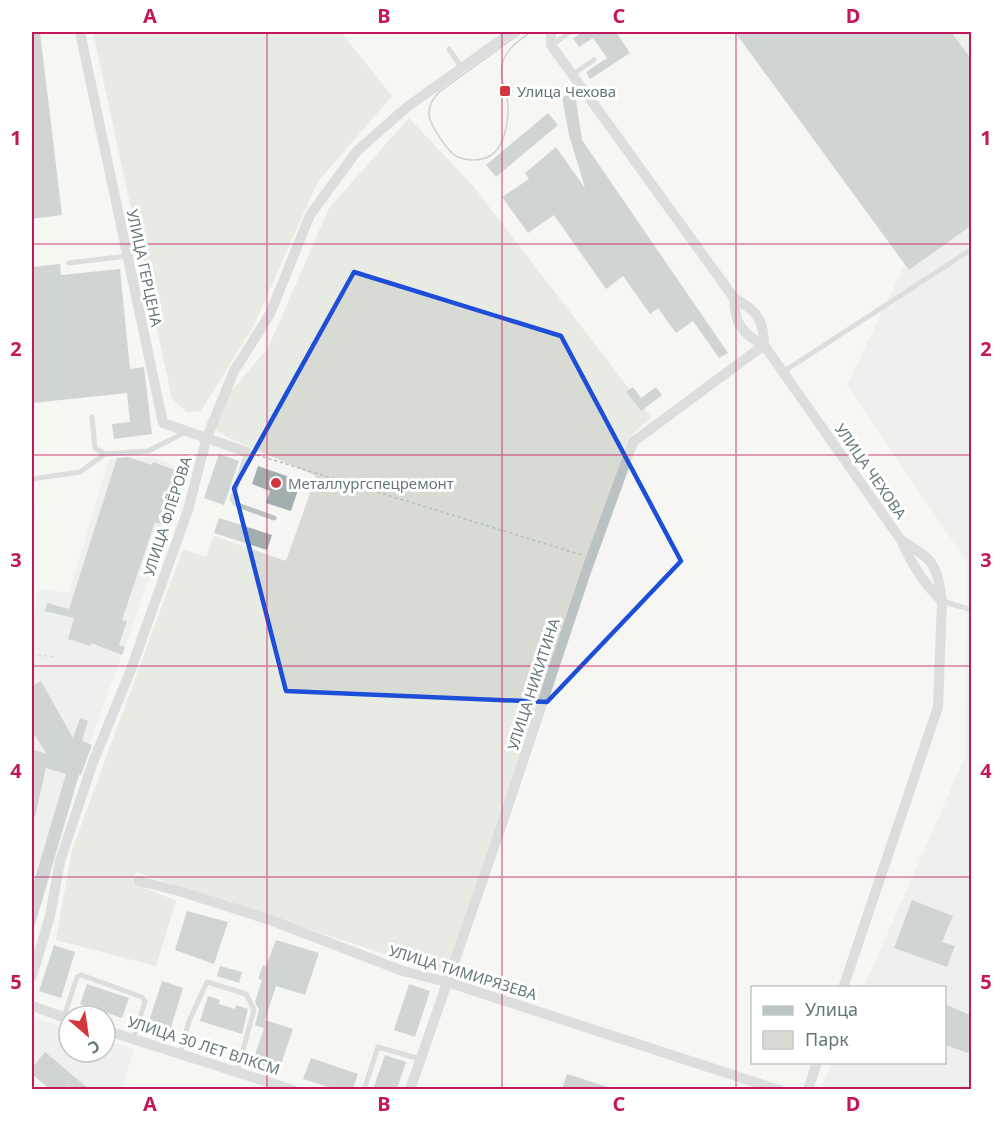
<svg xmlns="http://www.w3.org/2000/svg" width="1003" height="1121" viewBox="0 0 1003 1121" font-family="'Noto Sans',sans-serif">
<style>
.built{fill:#e7e7e7}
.green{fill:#d8dbd3}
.building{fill:#a3aeb0}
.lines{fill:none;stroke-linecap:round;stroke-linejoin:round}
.path{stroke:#b6bbbc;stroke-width:1.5;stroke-dasharray:3 3;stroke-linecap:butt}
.service{stroke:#bbc2c3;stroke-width:5}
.minor{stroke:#bbc2c3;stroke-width:10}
.tram{stroke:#9ca6a7;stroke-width:1.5}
.marked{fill:none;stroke:#1d4ed8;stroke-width:4.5;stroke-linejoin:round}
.grid{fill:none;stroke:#c2185b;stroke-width:1.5;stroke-opacity:0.55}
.poi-dot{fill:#d2373e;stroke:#fff;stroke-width:2}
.labels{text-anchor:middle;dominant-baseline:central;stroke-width:6;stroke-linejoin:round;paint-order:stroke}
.poi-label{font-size:15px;fill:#64787b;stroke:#fff;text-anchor:start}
.street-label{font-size:15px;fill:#64787b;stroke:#fff}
.neatline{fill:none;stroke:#c2185b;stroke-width:2}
.grid-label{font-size:20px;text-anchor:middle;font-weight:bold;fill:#c2185b}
</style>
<rect width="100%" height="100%" fill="#f6f5f3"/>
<g class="built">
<path d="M737,32h234v1057l-137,1 -12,-5 10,-22 112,-1v-74l-80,-1 101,-230 2,-195 -120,-177 58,-121z"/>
<path d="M153,457l35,14 -139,386 -17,78v-309l7,-37 30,4 40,-134z"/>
<path d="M32,1017l37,12v23h36v-12l29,9 -12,40h-70l-20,-18z"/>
</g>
<g class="green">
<path d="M93,32h248l51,64 -75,87 -63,142 -53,86 -14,1 -15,-13z"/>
<path d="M409,118l64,68 178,231 -23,22 -183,535 -309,-102 -3,11 43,18 -20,65 -100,-26 16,-90 111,-301 23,8 8,-21 72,25 30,-85 -91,-40 -20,-14 63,-74 61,-140z"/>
</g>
<g class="building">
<path d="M32,32h8l22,183 -30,4z"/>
<path d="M583,32h33l14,21 -40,26 -4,-7 21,-14 -14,-20 -14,9 -6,-9z"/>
<path d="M735,32h216l21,28v165l-63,45z"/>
<path d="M575,93l7,47 146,213 -9,5 -26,-37 -17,12 -18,-25 -8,6 -27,-38 -17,13 -52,-74 -26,18 -26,-36 27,-18 -4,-6 31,-26 29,41 -16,-53 -7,-38z"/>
<path d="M548,113l10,12 -62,52 -10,-12z"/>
<path d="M60,264l1,11 59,-6 10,100 14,-2 8,67 -38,5 -2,-15 18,-2 -3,-29 -95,10v-136z"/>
<path d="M633,387l8,11 15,-11 6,8 -21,16 -15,-19z"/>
<path d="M219,454l20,7 -15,44 -20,-7z"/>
<path d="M128,457l24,8 1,-3 30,11 -18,53 -10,-4 -33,98 5,1 -8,24 6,2 -3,8 -31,-12v3l-23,-7 6,-21 -29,-7 2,-8 22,6 48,-151z"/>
<path d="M258,466l43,15 -10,30 -25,-8 4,-12 -18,-7z"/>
<path d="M219,518l53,17 -5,15 -53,-17z"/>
<path d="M41,681l32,57 7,-20 8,3 -6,20 10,4 -11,30h-2l-45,153h-2v-39l34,-115 -20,-6 -11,49h-3v-56l2,-11 13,4 -15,-23v-45z"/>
<path d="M912,900l41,16 -11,26 13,4 -8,21 -53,-19z"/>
<path d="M187,911l41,11 -14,42 -39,-14z"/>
<path d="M276,940l43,13 -14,42 -29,-9 -11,34 28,9 -14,41 -26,-9 11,-33 -9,-3 4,-15 -4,-8 7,-22 -4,-1 5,-14 3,1z"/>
<path d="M54,945l21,7 -14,46 -22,-7z"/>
<path d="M220,966l22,6 -3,11 -22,-7z"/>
<path d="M162,981l21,7 -14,46 -22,-7z"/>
<path d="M87,984l42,14 -7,20 -42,-14z"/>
<path d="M409,984l21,7 -15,46 -21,-7z"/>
<path d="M208,996l12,4 -1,4 16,5 1,-4 12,4 -6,25 -42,-13z"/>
<path d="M945,1004l27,12v28l-4,9 -23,-8z"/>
<path d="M45,1052l44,37h-17l-4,-3 -3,3h-16l-17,-15v-6z"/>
<path d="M385,1055l21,7 -9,27h-24z"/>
<path d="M311,1058l47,16 -5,15h-18l-32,-10z"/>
<path d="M567,1074l44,14v1h-49z"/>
</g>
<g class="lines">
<g class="path">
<path d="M257,455l325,100"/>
<path d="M32,654l21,3"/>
</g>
<g class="service">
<path d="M552,45l18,-13"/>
<path d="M449,49l12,18"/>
<path d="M573,74l21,-14"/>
<path d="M69,263l58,-7"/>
<path d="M783,372l189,-123"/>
<path d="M92,417l3,31 10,6"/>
<path d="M247,452l-15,47 3,5 39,14"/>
<path d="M32,479l48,-7 25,-18 43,-3 38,-19"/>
<path d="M32,507v7"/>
<path d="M942,601l30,9"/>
<path d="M64,1017l13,-40 4,-2 61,22 3,5 -12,37"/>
<path d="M180,1054l9,-33 18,-39 39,12 8,16 -17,62"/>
<path d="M364,1090l14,-43 42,12"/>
</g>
<g class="minor">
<path d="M80,32l83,391 84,29"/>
<path d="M551,32v13l183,253c1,26 7,35 30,47l137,195c11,24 22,43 41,61l-4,106 -95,281"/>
<path d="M901,540c32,20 36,23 41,61"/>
<path d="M139,881l40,10 91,29 133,51 44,11 332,108"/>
<path d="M32,976l18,-60 10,-55 33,-99 37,-90 58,-162 18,-70 28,-69 36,-57 40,-99 47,-64 50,-44 105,-75"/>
<path d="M32,1006l37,13"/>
<path d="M105,1030l188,60"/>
<path d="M410,1090l94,-272 83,-249 46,-127 131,-97c0,-26 -8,-35 -30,-47"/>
<path d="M808,1090l9,-28"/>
</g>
<path class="tram" d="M522,32l-83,60c-5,6 -10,12 -10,21 -1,10 20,41 29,44 9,4 23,4 32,-1 14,-8 19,-34 18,-50 -1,-15 -10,-29 -5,-45 5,-14 17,-21 28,-29"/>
</g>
<path d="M0 0H1003V1121H0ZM354,272l207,64 120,225 -134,141 -261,-11 -52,-203z" fill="#f6f5f3" fill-opacity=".55" fill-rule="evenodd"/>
<path class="marked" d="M354,272l207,64 120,225 -134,141 -261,-11 -52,-203z"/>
<path class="grid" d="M267,32v1058M502,32v1058M736,32v1058M32,244h940M32,455h940M32,666h940M32,877h940"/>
<g class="poi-dot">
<rect x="499" y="85" width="12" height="12" rx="3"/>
<circle cx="276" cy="483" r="6"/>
</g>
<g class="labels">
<g class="poi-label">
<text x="517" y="91">Улица Чехова</text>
<text x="288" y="483">Металлургспецремонт</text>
</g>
<g class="street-label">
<text transform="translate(145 268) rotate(78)">УЛИЦА ГЕРЦЕНА</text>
<text transform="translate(871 471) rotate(55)">УЛИЦА ЧЕХОВА</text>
<text transform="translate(167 516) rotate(-72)">УЛИЦА ФЛЁРОВА</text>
<text transform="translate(533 684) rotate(-72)">УЛИЦА НИКИТИНА</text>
<text transform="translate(463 972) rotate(17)">УЛИЦА ТИМИРЯЗЕВА</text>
<text transform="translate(204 1045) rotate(18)">УЛИЦА 30 ЛЕТ ВЛКСМ</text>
</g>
</g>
<rect width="1003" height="1121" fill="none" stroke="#ffffff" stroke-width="66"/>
<rect x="751" y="986" width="195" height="78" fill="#ffffff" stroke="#c1c9ca" stroke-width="1.5"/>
<rect x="763" y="1006" width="30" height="9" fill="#bbc2c3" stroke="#c1c9ca" stroke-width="1.5"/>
<text x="805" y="1016" font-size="18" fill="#64787b">Улица</text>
<rect x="763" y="1031" width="30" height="18" fill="#d8dbd3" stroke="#c1c9ca" stroke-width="1.5"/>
<text x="805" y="1046" font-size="18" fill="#64787b">Парк</text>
<g transform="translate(87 1034) rotate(151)"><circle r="28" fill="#ffffff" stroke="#c1c9ca" stroke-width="1.5"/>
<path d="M0-4.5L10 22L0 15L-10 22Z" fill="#d2373e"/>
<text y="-9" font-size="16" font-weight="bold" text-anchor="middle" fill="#64787b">С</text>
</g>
<rect x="33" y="33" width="937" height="1055" class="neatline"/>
<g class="grid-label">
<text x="150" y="23">A</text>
<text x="384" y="23">B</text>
<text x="619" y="23">C</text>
<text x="853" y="23">D</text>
<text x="16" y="145">1</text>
<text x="986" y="145">1</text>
<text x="16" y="356">2</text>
<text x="986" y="356">2</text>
<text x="16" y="567">3</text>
<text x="986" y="567">3</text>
<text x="16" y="778">4</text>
<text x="986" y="778">4</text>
<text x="16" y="989">5</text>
<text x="986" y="989">5</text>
<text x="150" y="1111">A</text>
<text x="384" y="1111">B</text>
<text x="619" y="1111">C</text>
<text x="853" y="1111">D</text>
</g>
</svg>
